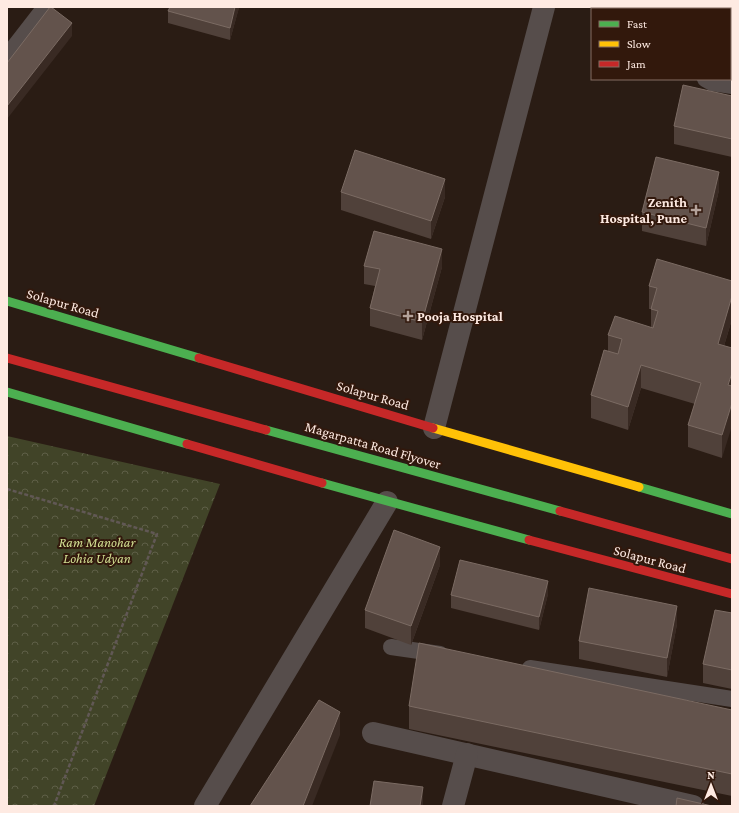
<svg xmlns="http://www.w3.org/2000/svg" width="739" height="813" viewBox="0 0 739 813" font-family="'Crimson Pro',serif">
<style>
.park{fill:url(#park-crowns)}
.lines{fill:none;stroke-linecap:round;stroke-linejoin:round}
.path{stroke:#615855;stroke-width:2.5;stroke-dasharray:4 2;stroke-linecap:butt}
.lane{stroke:#564d4b;stroke-width:16}
.street{stroke:#564d4b;stroke-width:22}
.fast{stroke:#4caf50;stroke-width:9}
.slow{stroke:#ffc107;stroke-width:9}
.jam{stroke:#c62828;stroke-width:9}
.wall{fill:#50413a}
.shaded-wall{fill:#392a23}
.building{fill:#63534c;stroke:#7b6b63}
.poi-dot{fill:#b4a29a;stroke:#32180c;stroke-width:1.5}
.labels{text-anchor:middle;dominant-baseline:central;stroke-width:4;stroke-linejoin:round;paint-order:stroke}
.poi-label{font-size:14px;font-weight:bold;fill:#feeae2;stroke:#32180c;text-anchor:end}
.street-label{font-size:14px;fill:#feeae2;stroke:#32180c}
.park-label{font-size:14px;font-style:italic;fill:#d2df92;stroke:#32180c}
</style>
<defs>
<pattern id="park-crowns" width="20" height="18" patternUnits="userSpaceOnUse"><rect width="20" height="18" fill="#414428"/><path d="M2 6a3 3 0 1 1 6 0M12 15a3 3 0 1 1 6 0" fill="none" stroke="#5e5f47"/></pattern>
</defs>
<rect width="100%" height="100%" fill="#2a1c14"/>
<path class="park" d="M7,436l213,48 -126,322h-87z"/>
<g class="lines">
<path class="path" d="M7,489l150,45 -103,272"/>
<g class="lane">
<path d="M661,9l1,-2"/>
<path d="M7,56l38,-49"/>
<path d="M705,79l7,4 20,3"/>
<path d="M391,647l49,7"/>
<path d="M530,668l202,31"/>
</g>
<g class="street">
<path d="M434,428l110,-421"/>
<path d="M373,733l320,73"/>
<path d="M205,806l182,-304"/>
<path d="M453,806l14,-52"/>
</g>
<g class="fast">
<path d="M7,301l192,57"/>
<path d="M7,392l180,52"/>
<path d="M266,430l294,81"/>
<path d="M322,483l207,57"/>
<path d="M639,487l93,27"/>
</g>
<path class="slow" d="M433,428l206,59"/>
<g class="jam">
<path d="M7,358l259,72"/>
<path d="M199,358l234,70"/>
<path d="M187,444l135,39"/>
<path d="M560,511l172,48"/>
<path d="M529,540l203,54"/>
</g>
</g>
<g class="wall">
<path d="M239,7l-9,33 -62,-17v-12z"/>
<path d="M732,7v61l-2,-1v-58z"/>
<path d="M732,96v61l-58,-13v-18z"/>
<path d="M719,190l-13,56 -64,-15v-19z"/>
<path d="M341,192l104,5 -14,42 -90,-29z"/>
<path d="M364,266l78,1 -20,73 -52,-14v-18l5,-22 -11,-2z"/>
<path d="M732,281v38l-8,27 -2,112 -34,-11v-22l7,-21 -54,-16 -13,42 -37,-12v-23l17,-44v-16l43,-8v-18h-2v-23z"/>
<path d="M440,565l-29,80 -46,-17v-18z"/>
<path d="M548,594l-9,36 -88,-22v-13z"/>
<path d="M732,613v76l-29,-6v-19z"/>
<path d="M677,624l-10,53 -88,-18v-18z"/>
<path d="M409,706l323,4v86l-323,-67z"/>
</g>
<g class="shaded-wall">
<path d="M235,7h4v1l-9,32v-12z"/>
<path d="M72,23v13l-65,83v-13z"/>
<path d="M719,172v18l-13,56v-18z"/>
<path d="M445,179v18l-14,42v-18z"/>
<path d="M442,249v18l-20,73v-18z"/>
<path d="M732,296v23l-14,47v-22z"/>
<path d="M641,365v23l-13,42v-23z"/>
<path d="M732,373v23l-4,-11z"/>
<path d="M732,403v23l-10,32v-23z"/>
<path d="M440,547v18l-29,80v-19z"/>
<path d="M548,581v13l-9,36v-13z"/>
<path d="M677,606v18l-10,53v-19z"/>
<path d="M340,712v23l-28,71h-9z"/>
<path d="M423,787v19h-3z"/>
</g>
<g class="building">
<path d="M50,7h1l21,16 -65,83v-43z"/>
<path d="M170,7h65l-5,21 -62,-17z"/>
<path d="M667,7h65v38h-2v-36h-64z"/>
<path d="M683,85l49,11v43l-58,-13z"/>
<path d="M355,150l90,29 -14,42 -90,-29z"/>
<path d="M656,157l63,15 -13,56 -64,-16z"/>
<path d="M374,231l68,18 -20,73 -52,-14 10,-39 -16,-3z"/>
<path d="M657,259l75,22v15l-14,48 14,4v25l-4,12 4,1v17l-10,32 -34,-10 13,-42 -60,-18 -13,42 -37,-12 13,-45 14,4 4,-15 -14,-4 7,-19 38,12 5,-17 -7,-2 6,-21 -8,-2z"/>
<path d="M394,530l46,17 -29,79 -46,-16z"/>
<path d="M460,560l88,21 -9,36 -88,-22z"/>
<path d="M589,588l88,18 -10,52 -88,-17z"/>
<path d="M715,610l17,3v57l-29,-6z"/>
<path d="M419,643l313,67v64l-323,-68z"/>
<path d="M319,700l21,12 -37,94h-53z"/>
<path d="M374,781l49,6 -3,19h-50z"/>
<path d="M677,798l35,8h-36z"/>
</g>
<g class="poi-dot">
<path d="M694 204h4v4h4v4h-4v4h-4v-4h-4v-4h4z"/>
<path d="M406 310h4v4h4v4h-4v4h-4v-4h-4v-4h4z"/>
</g>
<g class="labels">
<g class="poi-label">
<text x="687" y="202">Zenith<tspan x="687" dy="16">Hospital, Pune</tspan></text>
<text x="417" y="316" text-anchor="start">Pooja Hospital</text>
</g>
<g class="street-label">
<text transform="translate(63 303) rotate(16)">Solapur Road</text>
<text transform="translate(373 395) rotate(16)">Solapur Road</text>
<text transform="translate(373 445) rotate(16)">Magarpatta Road Flyover</text>
<text transform="translate(650 559) rotate(15)">Solapur Road</text>
</g>
<g class="park-label">
<text x="97" y="542">Ram Manohar<tspan x="97" dy="16">Lohia Udyan</tspan></text>
</g>
</g>
<rect width="739" height="813" fill="none" stroke="#feeae2" stroke-width="16"/>
<rect x="591" y="8" width="140" height="72" fill="#32180c" stroke="#846c62"/>
<rect x="599" y="21" width="20" height="6" fill="#4caf50" stroke="#846c62"/>
<text x="627" y="28" font-size="12" fill="#feeae2">Fast</text>
<rect x="599" y="41" width="20" height="6" fill="#ffc107" stroke="#846c62"/>
<text x="627" y="48" font-size="12" fill="#feeae2">Slow</text>
<rect x="599" y="61" width="20" height="6" fill="#c62828" stroke="#846c62"/>
<text x="627" y="68" font-size="12" fill="#feeae2">Jam</text>
<g transform="translate(711 785)" stroke="#32180c" stroke-width="3" paint-order="stroke">
<path d="M0-3L7 15L0 10L-7 15Z" fill="#feeae2"/>
<text y="-6" font-size="11" font-weight="bold" text-anchor="middle" fill="#feeae2">N</text>
</g>
</svg>
